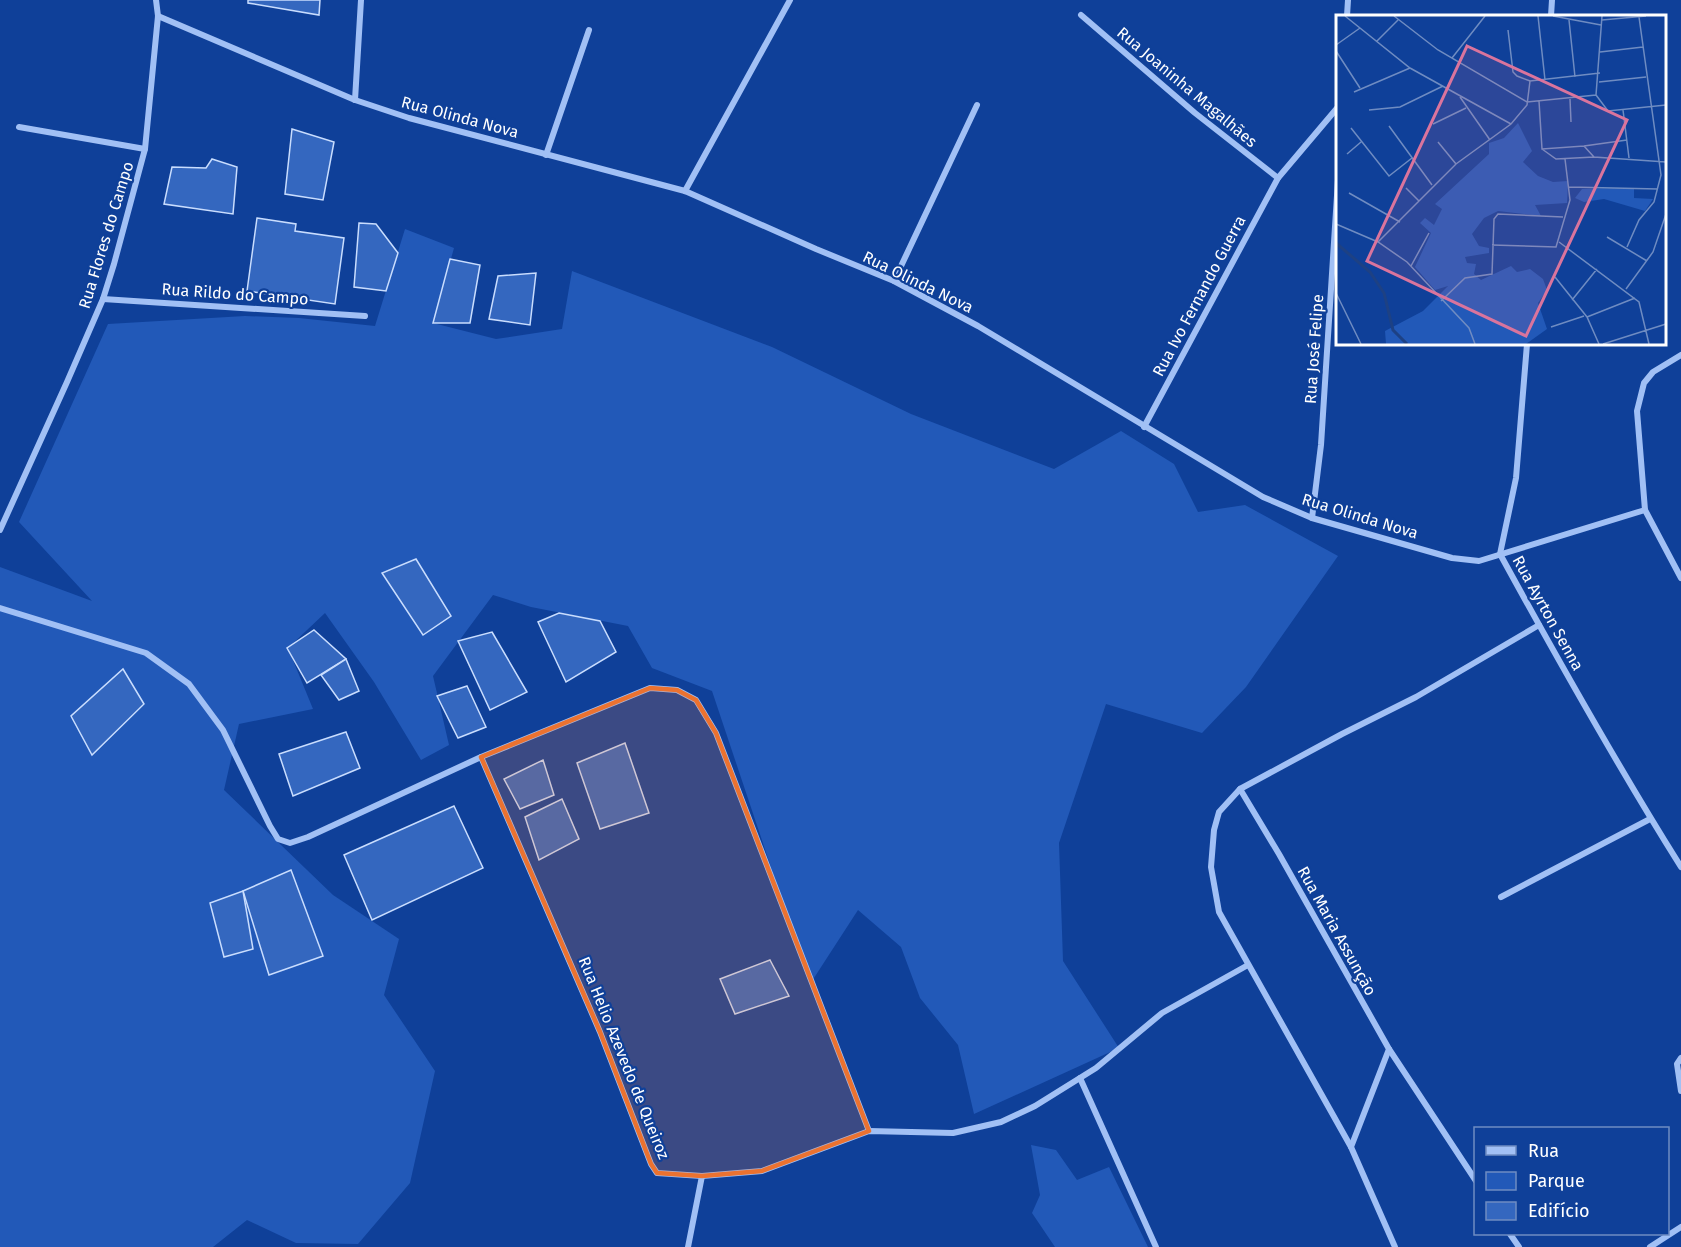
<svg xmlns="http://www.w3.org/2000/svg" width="1681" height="1247" viewBox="0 0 1681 1247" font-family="'Fira Sans',sans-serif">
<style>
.green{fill:#2259b8}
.building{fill:#3467bf;stroke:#c9ddfe;stroke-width:1.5}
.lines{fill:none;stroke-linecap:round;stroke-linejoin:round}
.street{stroke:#a1c0f5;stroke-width:6}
.marked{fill:#eb7230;fill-opacity:0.2;stroke:#eb7230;stroke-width:4.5;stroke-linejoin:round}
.labels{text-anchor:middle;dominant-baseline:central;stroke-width:4.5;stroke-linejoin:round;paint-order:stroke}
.street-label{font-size:16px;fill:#fff;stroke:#0f4099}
.inset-river{fill:none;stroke:#1d4184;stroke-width:3}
.inset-road{fill:none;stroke:#6f8cc2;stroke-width:1.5}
.view{fill:#da749d;fill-opacity:0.15;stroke:#da749d;stroke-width:3}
.inset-edge{fill:none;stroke:#fff;stroke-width:3}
</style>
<rect width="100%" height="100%" fill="#0f4099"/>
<g class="green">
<path d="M405,229l49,19 -21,75 63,16 66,-10 10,-58 200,76 139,67 143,55 67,-38 53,33 24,48 47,-7 93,51 -92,131 -44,46 -96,-29 -47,139 4,118 56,87 -145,66 -16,-69 -38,-47 -19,-51 -43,-37 -46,71 -20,-51 -80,-239 -60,-23 -24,-42 -97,-19 -38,-12 -60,81 16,69 -28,15 -47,-78 -49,-69 -37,35 25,61 -74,15 -15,66 109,105 66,44 -15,56 51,76 -25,112 -52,61 -62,-1 -49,-23 -34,27h-213v-680l92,34 -73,-79 89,-198 137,-8 54,2 76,8z"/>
<path d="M1031,1145l25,5 21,30 32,-13 39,80h-93l-23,-34 8,-18z"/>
</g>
<g class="building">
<path d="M248,0h72l-1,15 -71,-12z"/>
<path d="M292,129l42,13 -11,58 -38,-6z"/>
<path d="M212,159l25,8 -4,47 -69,-10 8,-37 34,1z"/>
<path d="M257,218l39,6 -1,7 49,7 -9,66 -88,-13z"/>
<path d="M359,223l17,1 22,29 -12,38 -32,-4z"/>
<path d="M450,259l30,6 -10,58h-37z"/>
<path d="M536,273l-6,52 -41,-6 9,-43z"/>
<path d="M416,559l35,57 -28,19 -41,-62z"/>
<path d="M559,613l41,8 16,31 -50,30 -28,-60z"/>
<path d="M314,630l32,29 -39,24 -20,-35z"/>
<path d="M492,632l35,60 -37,18 -32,-69z"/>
<path d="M346,659l13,32 -20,9 -18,-25z"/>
<path d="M123,669l21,35 -52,51 -21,-39z"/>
<path d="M467,686l19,41 -28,11 -21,-42z"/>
<path d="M346,732l14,36 -67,28 -14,-42z"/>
<path d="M625,743l24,70 -49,16 -23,-66z"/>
<path d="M543,760l11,35 -34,14 -16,-30z"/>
<path d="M562,799l17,40 -40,21 -14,-43z"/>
<path d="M454,806l29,62 -111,52 -28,-65z"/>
<path d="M291,870l32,86 -54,19 -26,-84z"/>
<path d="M243,891l10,58 -29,8 -14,-54z"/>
<path d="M770,960l19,36 -54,18 -15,-35z"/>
</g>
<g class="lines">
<g class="street">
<path d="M1081,15l114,98 83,65"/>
<path d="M158,16l197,84 54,18 276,73 131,58 78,32 84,45 285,171 49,21 140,40 27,3 166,-51"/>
<path d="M1347,16l1,-16"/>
<path d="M1551,16l1,-16"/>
<path d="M355,100l6,-100"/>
<path d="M19,127l126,22"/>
<path d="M546,155l43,-125"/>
<path d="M685,191l105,-191"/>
<path d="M894,281l83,-176"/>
<path d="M103,299l262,17"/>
<path d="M1527,344l-11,134 -16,76c58,106 117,211 181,313"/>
<path d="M1681,355l-28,17 -9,11 -7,28 8,99 36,68"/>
<path d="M1144,427l134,-249 60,-71"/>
<path d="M1312,518l9,-73 17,-265"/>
<path d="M0,530l67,-148 36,-83 11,-35 31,-115 13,-133 -2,-16"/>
<path d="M0,608l146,45 43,31 34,46 47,96 8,13 12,4 18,-6 173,-80 169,-69 27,2 19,10 20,33 153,398"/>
<path d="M481,757l119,275 51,132 6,9 45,3 60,-5 107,-40 84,2 48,-11 34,-16 61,-38 66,-55 86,-48"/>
<path d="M1240,789l-21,23 -5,18 -3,37 8,45 132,235"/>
<path d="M1501,897l149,-78"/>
<path d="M1389,1049l87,132"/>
<path d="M1681,1058l-4,6 4,27"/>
<path d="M1080,1078l76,169"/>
<path d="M1510,1234l9,13"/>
<path d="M688,1247l14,-71"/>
<path d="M1395,1247l-44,-100 38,-98 -110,-195 -39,-65 102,-55 74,-37 123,-72"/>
<path d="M1650,1247l31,-20"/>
</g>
</g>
<path class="marked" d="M650,688l27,2 19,10 20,33 153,398 -107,40 -60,5 -45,-3 -6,-9 -51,-132 -119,-275z"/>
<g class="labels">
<g class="street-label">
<text transform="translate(1187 87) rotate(40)">Rua Joaninha Magalhães</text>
<text transform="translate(460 117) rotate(15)">Rua Olinda Nova</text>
<text transform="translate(106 235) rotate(-73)">Rua Flores do Campo</text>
<text transform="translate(918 282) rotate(26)">Rua Olinda Nova</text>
<text transform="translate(235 294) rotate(4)">Rua Rildo do Campo</text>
<text transform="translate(1199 296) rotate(-62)">Rua Ivo Fernando Guerra</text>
<text transform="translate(1314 349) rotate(-86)">Rua José Felipe</text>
<text transform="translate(1360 516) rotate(17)">Rua Olinda Nova</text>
<text transform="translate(1548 613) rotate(61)">Rua Ayrton Senna</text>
<text transform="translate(1337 931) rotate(61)">Rua Maria Assunção</text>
<text transform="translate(624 1058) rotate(68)">Rua Helio Azevedo de Queiroz</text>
</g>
</g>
<g transform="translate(1336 15)">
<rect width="330" height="330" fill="#0f4099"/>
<path d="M182,108l14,28 -9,11 15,14 15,6 15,-1 -1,22 -32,2 6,11 -43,-5 -14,7 -12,16 7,12 10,2v5l-24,4 2,6 9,1 -2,10 7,6 30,-14 6,6 13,-3 13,10 4,11 -9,13 9,26 -21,15h-140l-1,-13 38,-20 25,-25 -13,4 -20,-23 16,-34 -11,-10 5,-5 9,7 8,-16 -7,-5 54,-50v-11l15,-5zM298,173v10l19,1 -8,12 -41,-12 -20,3 -9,-4 7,-9z" fill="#2259b8"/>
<path class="inset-river" d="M0,228l34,29 14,21 9,37 14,14"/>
<path class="inset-road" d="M9,1l65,52 101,56M58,1l44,34 89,52 69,-7M202,1l7,64M217,1l48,9M233,5l6,57M266,5l44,-4M172,15l5,42 4,4 13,5 70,-8M41,26l21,-21M0,30l24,-17M0,36l24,37M264,37l43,-5M116,43l33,-42M263,67l47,-5M18,77l56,-24M260,80l6,-79M260,80l12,16 58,-6M124,82l30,43M234,84l1,23M203,86l3,48 42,-3 10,11 72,5M33,95l31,-3 43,-21M287,95l6,48M97,109l33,-16M53,111l43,59M15,113l38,48 23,-18M102,127l18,22M248,131l43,-6M206,134l14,10 38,-2M11,139l14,-12M233,172l89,2M70,173l13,13M13,178l51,29M0,209l42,18 29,20 62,66 6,16M271,222l40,24M42,227l78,-78 55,-40 16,-19 3,-24M223,227l80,60 10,42M156,230l64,2 14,-47 -5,-41M291,232l12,-27 15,-18 7,-27 -22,-158M75,251l18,-33M219,262l32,40 12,27M290,274l27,-37 13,-38M0,278l25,51M236,285l25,-31M105,286l24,-23 27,-4 2,-55 4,-5 65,3M251,302l48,-19M215,312l33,-11M267,329l63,-20"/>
<path class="view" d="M131,31l160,74 -101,216 -159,-75z"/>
<rect width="330" height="330" class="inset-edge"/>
</g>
<rect x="1474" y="1127" width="195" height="108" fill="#0f4099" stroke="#6f8cc2" stroke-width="1.5"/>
<rect x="1486" y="1146" width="30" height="9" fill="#a1c0f5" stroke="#6f8cc2" stroke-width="1.5"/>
<text x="1528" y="1157" font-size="18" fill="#ffffff">Rua</text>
<rect x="1486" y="1172" width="30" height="18" fill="#2259b8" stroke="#6f8cc2" stroke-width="1.5"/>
<text x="1528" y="1187" font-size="18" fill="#ffffff">Parque</text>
<rect x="1486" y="1202" width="30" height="18" fill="#3467bf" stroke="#6f8cc2" stroke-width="1.5"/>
<text x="1528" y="1217" font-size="18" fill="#ffffff">Edifício</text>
</svg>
